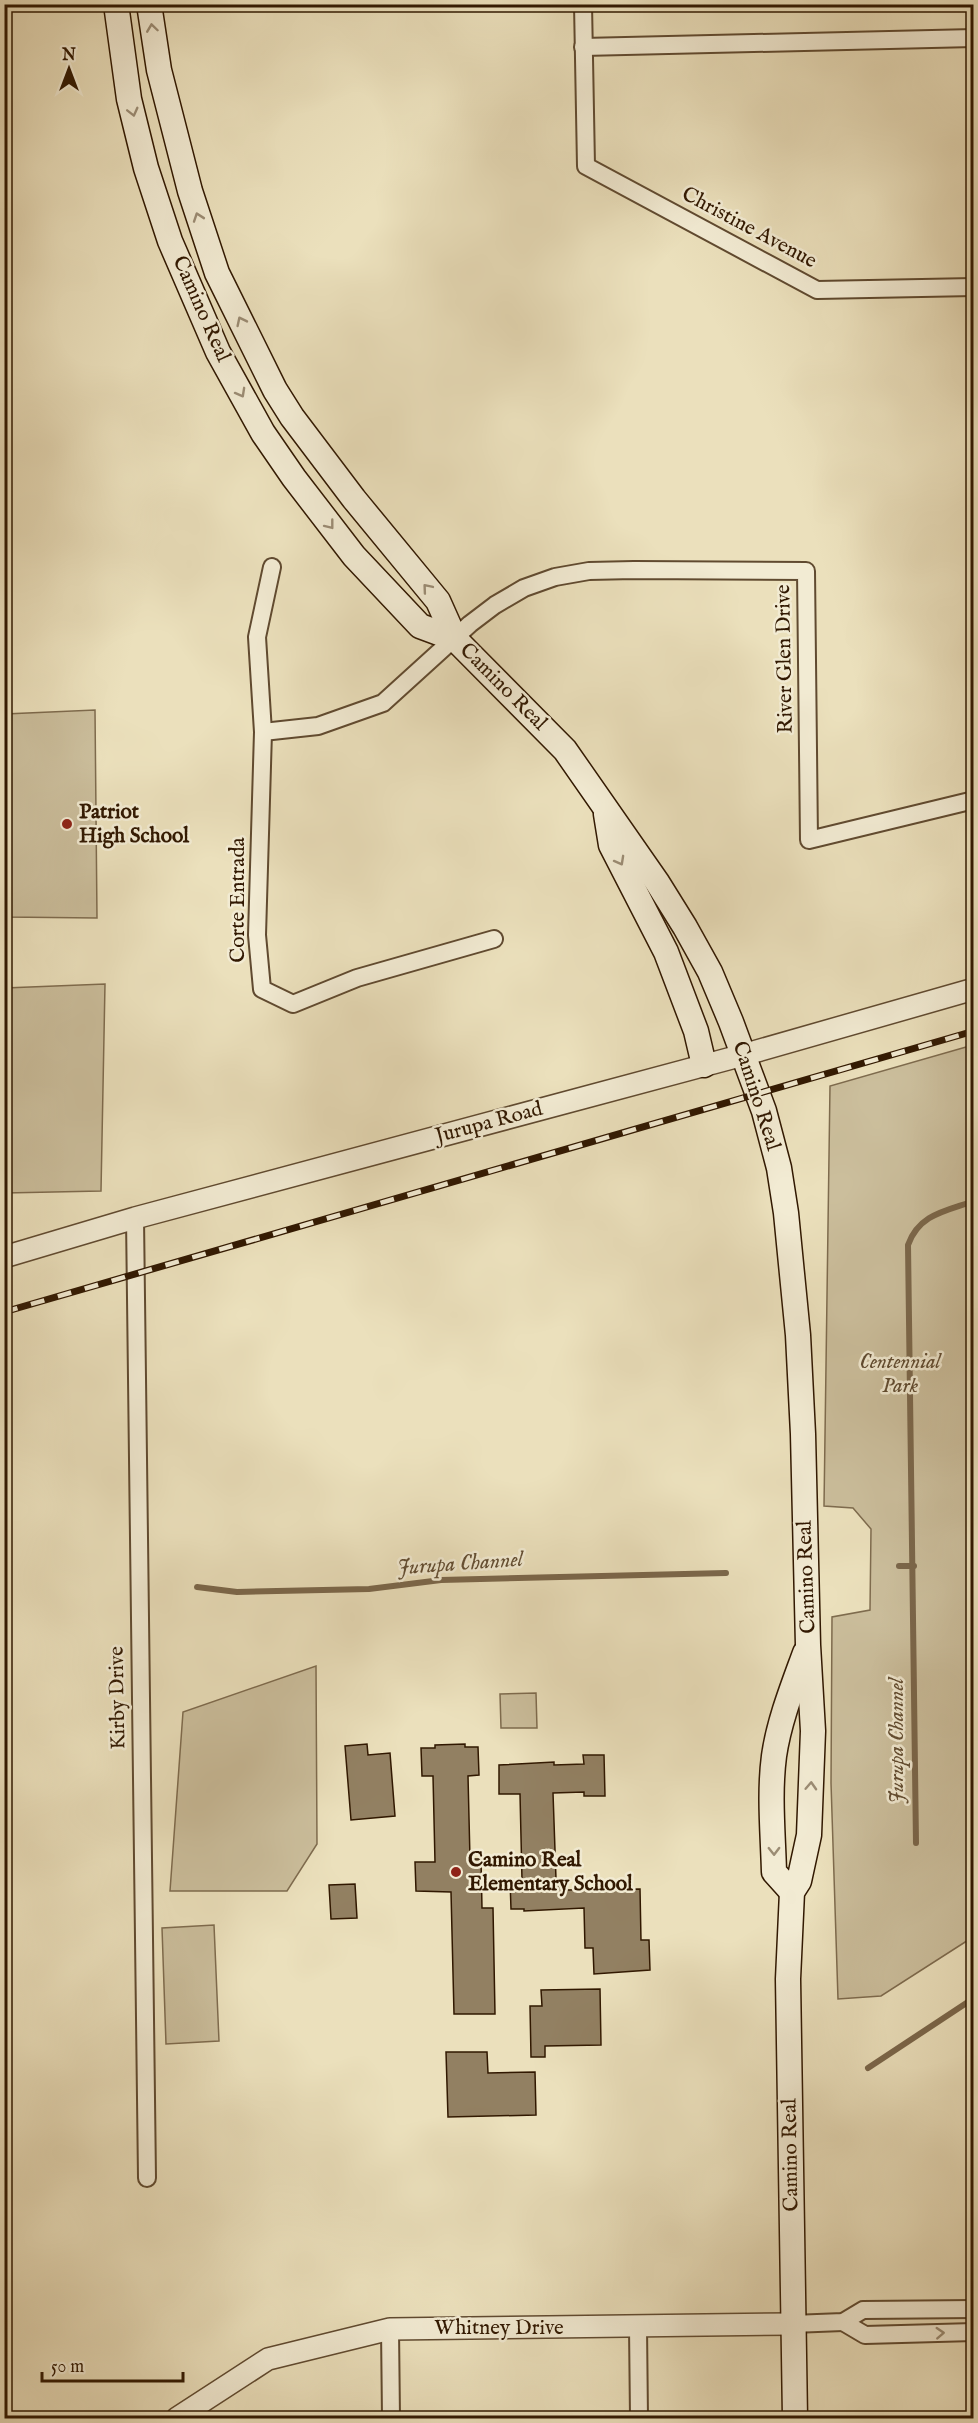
<svg xmlns="http://www.w3.org/2000/svg" width="978" height="2423" viewBox="0 0 978 2423" font-family="'IM FELL English',serif">
<style>
.green{fill:#cbbe9c;stroke:#7e6b4e;stroke-width:1.5}
.lines{fill:none;stroke-linecap:round;stroke-linejoin:round}
.stream{stroke:#7b674b;stroke-width:6}
.building{fill:#928062;stroke:#311801;stroke-width:1.5}
.minor-casing{stroke:#604a30;stroke-width:20}
.tertiary-casing{stroke:#604a30;stroke-width:24}
.secondary-casing{stroke:#311801;stroke-width:27}
.minor{stroke:#f2ebd3;stroke-width:16}
.tertiary{stroke:#f2ebd3;stroke-width:21}
.secondary{stroke:#f2ebd3;stroke-width:24}
.rail-casing{stroke:#311801;stroke-width:7}
.rail{stroke:#f2ebd3;stroke-width:4.5;stroke-dasharray:14;stroke-linecap:butt}
.oneway{stroke:#9b8c74}
.poi-dot{fill:#8f2418;stroke:#f2ebd3;stroke-width:2}
.labels{text-anchor:middle;dominant-baseline:central;stroke-width:5;stroke-linejoin:round;paint-order:stroke}
.street-label{font-size:21px;fill:#311801;stroke:#f2ebd3}
.poi-label{font-size:21px;font-weight:bold;fill:#311801;stroke:#f2ebd3;text-anchor:start}
.park-label{font-size:21px;font-style:italic;fill:#5f4a30;stroke:#f2ebd3}
.water-label{font-size:22px;font-style:italic;fill:#624d32;stroke:#f2ebd3}
</style>
<rect width="100%" height="100%" fill="#ebe0bc"/>
<filter id="stains"><feTurbulence type="fractalNoise" baseFrequency=".00333" numOctaves="4"/><feColorMatrix values="0 0 0 0 .2 0 0 0 0 .09 0 0 0 0 .02 0 0 0 .5 -.17"/></filter>
<radialGradient id="worn" r=".72"><stop offset=".6" stop-color="#630" stop-opacity="0"/><stop offset="1" stop-color="#630" stop-opacity=".3"/></radialGradient>
<g class="green">
<path d="M95,710l2,208 -92,-1v-203z"/>
<path d="M105,984l-4,207 -96,2v-205z"/>
<path d="M973,1045v892l-92,59 -43,3 -7,-216 1,-166 38,-7 1,-81 -18,-21 -29,-2 6,-420z"/>
<path d="M316,1666l1,178 -30,47h-117l13,-179z"/>
<path d="M536,1693l1,35h-36l-1,-34z"/>
<path d="M214,1925l5,116 -53,3 -4,-116z"/>
</g>
<g class="lines">
<g class="stream">
<path d="M899,1566h15"/>
<path d="M197,1587l40,5 132,-3 72,-9 285,-7"/>
<path d="M916,1843l-8,-598c11,-31 38,-34 66,-44"/>
<path d="M868,2068l106,-70"/>
</g>
</g>
<g class="building">
<path d="M367,1744l1,11 22,-2 5,63 -44,4 -6,-74z"/>
<path d="M465,1744v3h13l1,28 -11,1 2,83h11l1,49h11l2,106h-41l-3,-122 -35,-1 -1,-29h20l-2,-86h-11l-1,-28h14v-3z"/>
<path d="M583,1755h21l1,41h-21v-4l-31,1 3,86h11v11l73,-1 1,51h8l1,30 -56,4 -1,-26h-8l-1,-40 -60,3v-2h-13l-1,-29h12l-2,-86h-21v-29l55,-3v3l30,-1z"/>
<path d="M355,1884l2,34 -26,1 -2,-34z"/>
<path d="M600,1989l1,56 -56,1v11h-14l-1,-51h12l-1,-16z"/>
<path d="M446,2052h41l1,21 47,-1 1,43 -88,2z"/>
</g>
<g class="lines">
<g class="minor-casing">
<g id="minor">
<path d="M583,4l3,162 231,124 157,-3"/>
<path d="M583,47l391,-9"/>
<path d="M272,567l-15,70 6,95 -6,203 5,54 31,15 64,-26 137,-39"/>
<path d="M263,732l55,-6 65,-23 87,-79 25,-19 29,-17 31,-11 34,-6 45,-1 172,1 3,269 165,-40"/>
<path d="M135,1218l12,960"/>
<path d="M843,2322l22,13 109,-3"/>
<path d="M792,2324l51,-2 20,-12 111,-1"/>
<path d="M638,2327l1,91"/>
<path d="M390,2329l1,89"/>
</g>
</g>
<g class="tertiary-casing">
<g id="tertiary">
<path d="M4,1257l131,-39 608,-163 231,-66"/>
<path d="M177,2418l91,-59 122,-30 402,-5"/>
</g>
</g>
<g class="secondary-casing">
<g id="secondary">
<path d="M116,4l13,95 17,69 24,73 48,111 45,81 31,45 60,78 66,70 35,13"/>
<path d="M149,4l10,66 31,121 27,82 58,117 17,27 62,82 84,102 17,38 110,111 92,132 28,45 25,45 21,50 33,89 15,57 7,45 12,122 5,99 5,211 5,86 -4,104 -10,46 -7,11 -4,87 7,439"/>
<path d="M606,814l5,31 55,107 30,79 8,34"/>
<path d="M792,1892l-18,-20c-1,-38 -5,-78 0,-116 5,-35 19,-70 31,-103"/>
</g>
</g>
<use href="#minor" class="minor"/>
<use href="#tertiary" class="tertiary"/>
<use href="#secondary" class="secondary"/>
<g class="rail-casing">
<path id="rail" d="M4,1312l970,-281"/>
</g>
<use href="#rail" class="rail"/>
</g>
<defs><path id="oneway-chevron" d="M-2-3.5L2.5 0L-2 3.5" fill="none" stroke-width="1.6" stroke-linecap="round" stroke-linejoin="round" transform="scale(1.5)"/></defs>
<g class="oneway">
<use href="#oneway-chevron" transform="translate(152 28) rotate(-98)"/>
<use href="#oneway-chevron" transform="translate(133 112) rotate(76)"/>
<use href="#oneway-chevron" transform="translate(198 217) rotate(-109)"/>
<use href="#oneway-chevron" transform="translate(241 321) rotate(-116)"/>
<use href="#oneway-chevron" transform="translate(241 393) rotate(61)"/>
<use href="#oneway-chevron" transform="translate(330 525) rotate(52)"/>
<use href="#oneway-chevron" transform="translate(427 588) rotate(-130)"/>
<use href="#oneway-chevron" transform="translate(620 861) rotate(61)"/>
<use href="#oneway-chevron" transform="translate(811 1786) rotate(-87)"/>
<use href="#oneway-chevron" transform="translate(774 1851) rotate(89)"/>
<use href="#oneway-chevron" transform="translate(940 2333) rotate(-3)"/>
</g>
<g class="poi-dot">
<circle cx="67" cy="824" r="6"/>
<circle cx="456" cy="1872" r="6"/>
</g>
<g class="labels">
<g class="street-label">
<text transform="translate(749 228) rotate(28)">Christine Avenue</text>
<text transform="translate(201 309) rotate(66)">Camino Real</text>
<text transform="translate(785 659) rotate(-91)">River Glen Drive</text>
<text transform="translate(503 687) rotate(45)">Camino Real</text>
<text transform="translate(238 900) rotate(-90)">Corte Entrada</text>
<text transform="translate(756 1096) rotate(72)">Camino Real</text>
<text transform="translate(489 1123) rotate(-15)">Jurupa Road</text>
<text transform="translate(807 1577) rotate(-92)">Camino Real</text>
<text transform="translate(118 1698) rotate(-91)">Kirby Drive</text>
<text transform="translate(791 2155) rotate(-91)">Camino Real</text>
<text x="499" y="2328">Whitney Drive</text>
</g>
<g class="poi-label">
<text x="79" y="812">Patriot<tspan x="79" dy="24">High School</tspan></text>
<text x="468" y="1860">Camino Real<tspan x="468" dy="24">Elementary School</tspan></text>
</g>
<g class="park-label">
<text x="900" y="1362">Centennial<tspan x="900" dy="24">Park</tspan></text>
</g>
<g class="water-label">
<text transform="translate(460 1564) rotate(-4)">Jurupa Channel</text>
<text transform="translate(897 1741) rotate(-90)">Jurupa Channel</text>
</g>
</g>
<rect width="978" height="2423" fill="none" stroke="#ebe0bc" stroke-width="24"/>
<rect x="6" y="6" width="966" height="2411" fill="none" stroke="#311801" stroke-width="3"/>
<rect x="12" y="12" width="954" height="2399" fill="none" stroke="#311801" stroke-width="1.5"/>
<g transform="translate(69 69)" stroke="#f2ebd3" stroke-width="4.5" paint-order="stroke">
<path d="M0-4.5L10 22L0 15L-10 22Z" fill="#311801"/>
<text y="-9" font-size="16" font-weight="bold" text-anchor="middle" fill="#311801">N</text>
</g>
<path d="M42 2372v9h141v-9" fill="none" stroke="#311801" stroke-width="3"/>
<text x="51" y="2372" font-size="18" fill="#311801" stroke="#f2ebd3" stroke-width="4.5" paint-order="stroke">50 m</text>
<rect width="100%" height="100%" filter="url(#stains)"/>
<rect width="100%" height="100%" fill="url(#worn)"/>
</svg>
